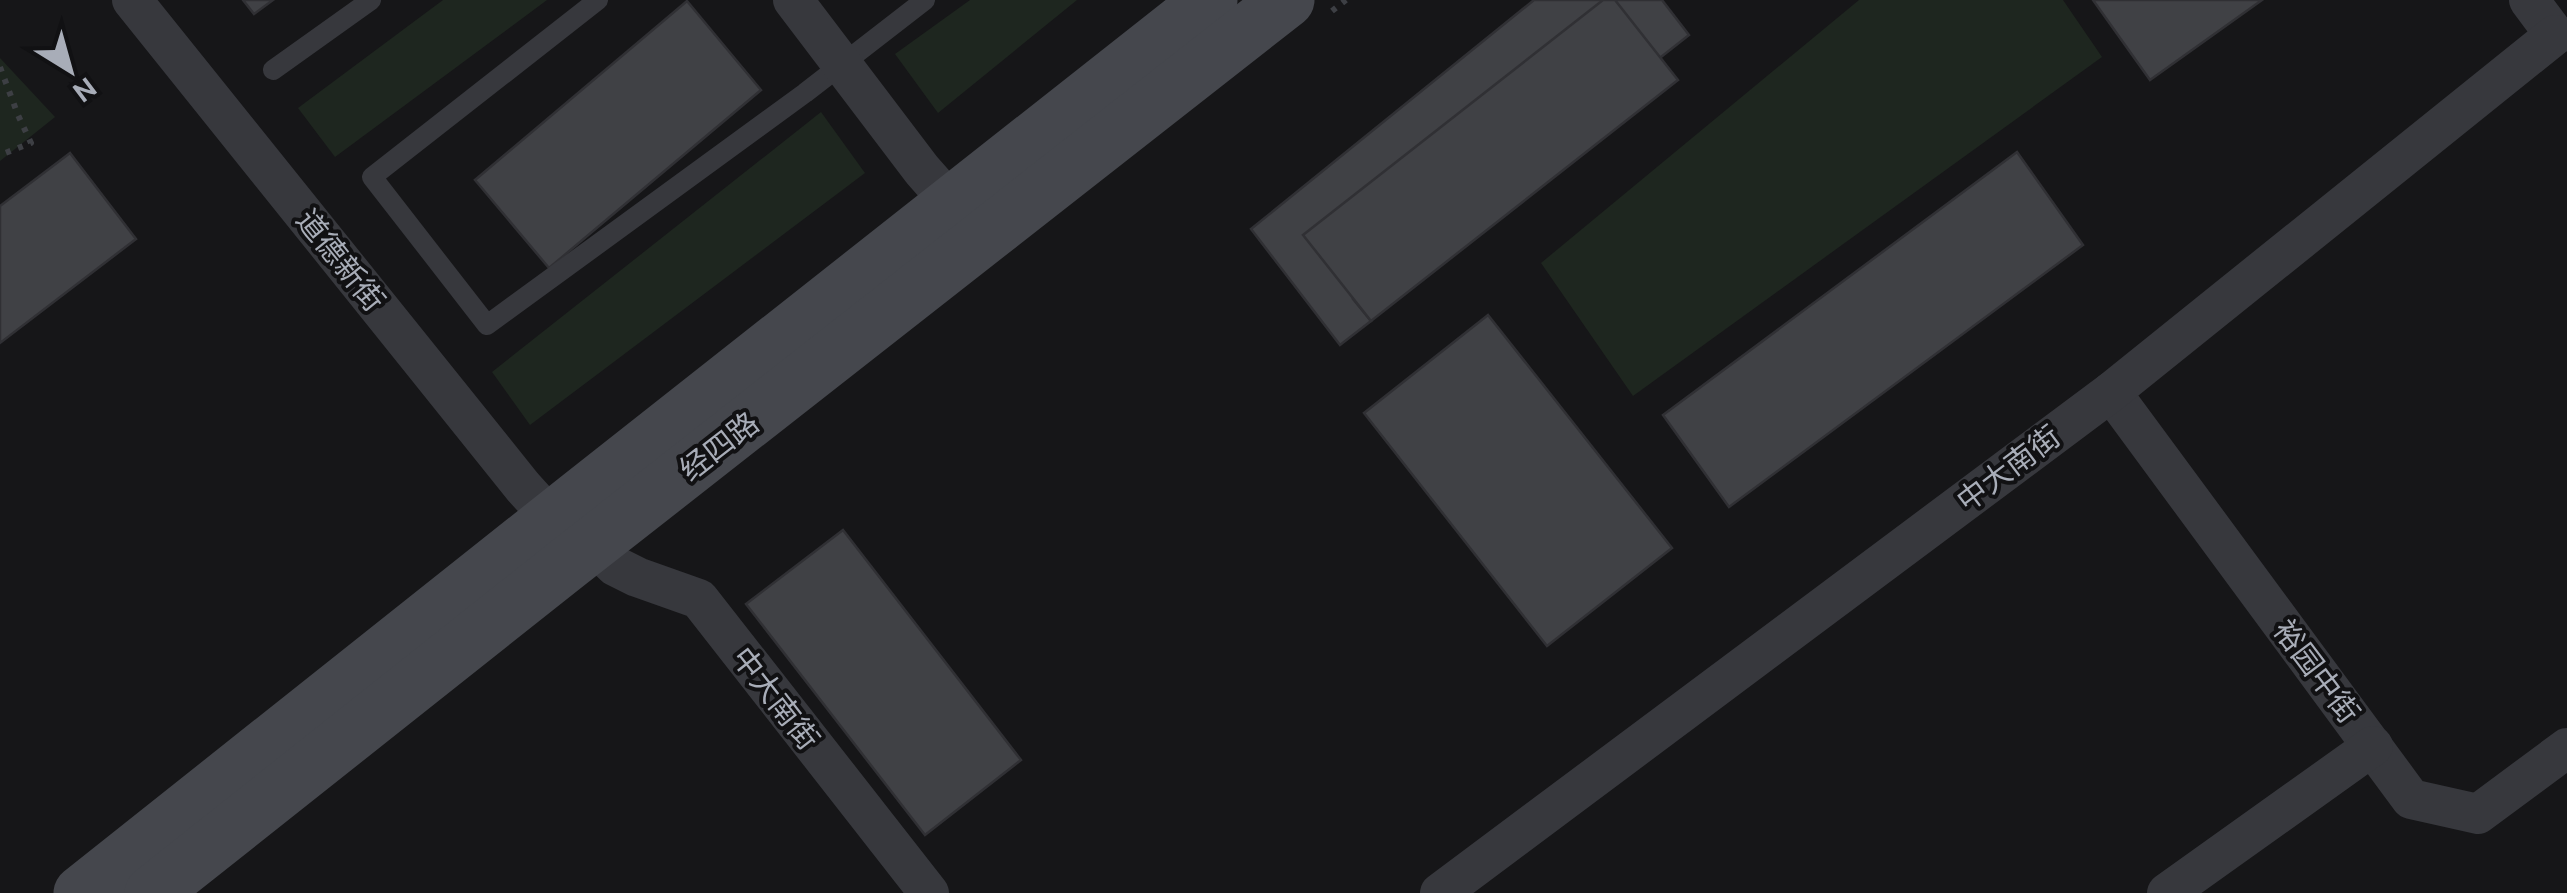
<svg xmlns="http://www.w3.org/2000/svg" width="2567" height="893" viewBox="0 0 2567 893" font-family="Ubuntu,'Noto Sans SC',sans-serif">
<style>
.green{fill:#1e261f}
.building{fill:#404145;stroke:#303034;stroke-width:2.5}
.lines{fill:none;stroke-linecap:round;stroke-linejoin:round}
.path{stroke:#3d3f44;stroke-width:6;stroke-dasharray:5 8;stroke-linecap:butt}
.service{stroke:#37383d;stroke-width:20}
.minor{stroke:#37383d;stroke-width:40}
.secondary{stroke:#45474d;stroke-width:55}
.labels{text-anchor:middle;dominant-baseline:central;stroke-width:8;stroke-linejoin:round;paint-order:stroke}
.street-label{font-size:30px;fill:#a8adb8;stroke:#111113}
</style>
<rect width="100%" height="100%" fill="#161618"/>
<g class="green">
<path d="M443,0h104l-212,157 -37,-49z"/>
<path d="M970,0h107l-139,113 -43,-59z"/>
<path d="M1859,0h204l39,57 -469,339 -92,-133z"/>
<path d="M0,58l55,59 -55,44z"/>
<path d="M821,112l44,61 -335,252 -38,-53z"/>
</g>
<g class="building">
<path d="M243,0h30l-19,14z"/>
<path d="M1534,0h128l27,35 -336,264 18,22 -31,24 -89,-116z"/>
<path d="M1603,0h12l63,80 -307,241 -68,-86z"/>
<path d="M2093,0h169l-112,80z"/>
<path d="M687,1l74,89 -212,178 -74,-88z"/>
<path d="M2017,152l66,93 -354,262 -66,-92z"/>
<path d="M70,153l66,86 -136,104v-137z"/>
<path d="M1488,315l184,233 -125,98 -183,-233z"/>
<path d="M843,530l178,230 -96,75 -179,-231z"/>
</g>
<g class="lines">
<g class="path">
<path d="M1332,11l14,-11"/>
<path d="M0,67l18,48 13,28 -31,12"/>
</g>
<g class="service">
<path d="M598,0l-226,177 115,148 318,-232 120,-93"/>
<path d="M273,70l98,-70"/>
</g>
<g class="minor">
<path d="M132,0l391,487 29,32"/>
<path d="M793,0l129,170 30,34"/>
<path d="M2529,0l26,35"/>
<path d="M2111,392l300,407 67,15 89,-66"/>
<path d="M592,544l23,22 22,11 62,22 230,294"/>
<path d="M1440,893l671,-501 444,-357"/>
<path d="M2167,893l206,-147"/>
</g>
<g class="secondary">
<path d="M81,893l496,-394 633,-499"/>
<path d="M152,893l415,-329 720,-564"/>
</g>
</g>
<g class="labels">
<g class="street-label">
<text transform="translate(341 260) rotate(51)">道德新街</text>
<text transform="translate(719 446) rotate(-38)">经四路</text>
<text transform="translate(2008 468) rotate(-37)">中大南街</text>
<text transform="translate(2317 671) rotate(53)">裕园中街</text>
<text transform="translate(776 698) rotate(52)">中大南街</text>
</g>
</g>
<g transform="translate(70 70) rotate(143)" stroke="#111113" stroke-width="8" paint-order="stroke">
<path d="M0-8L18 38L0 25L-18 38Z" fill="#a8adb8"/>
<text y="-15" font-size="28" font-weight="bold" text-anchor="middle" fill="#a8adb8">N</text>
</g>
</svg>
